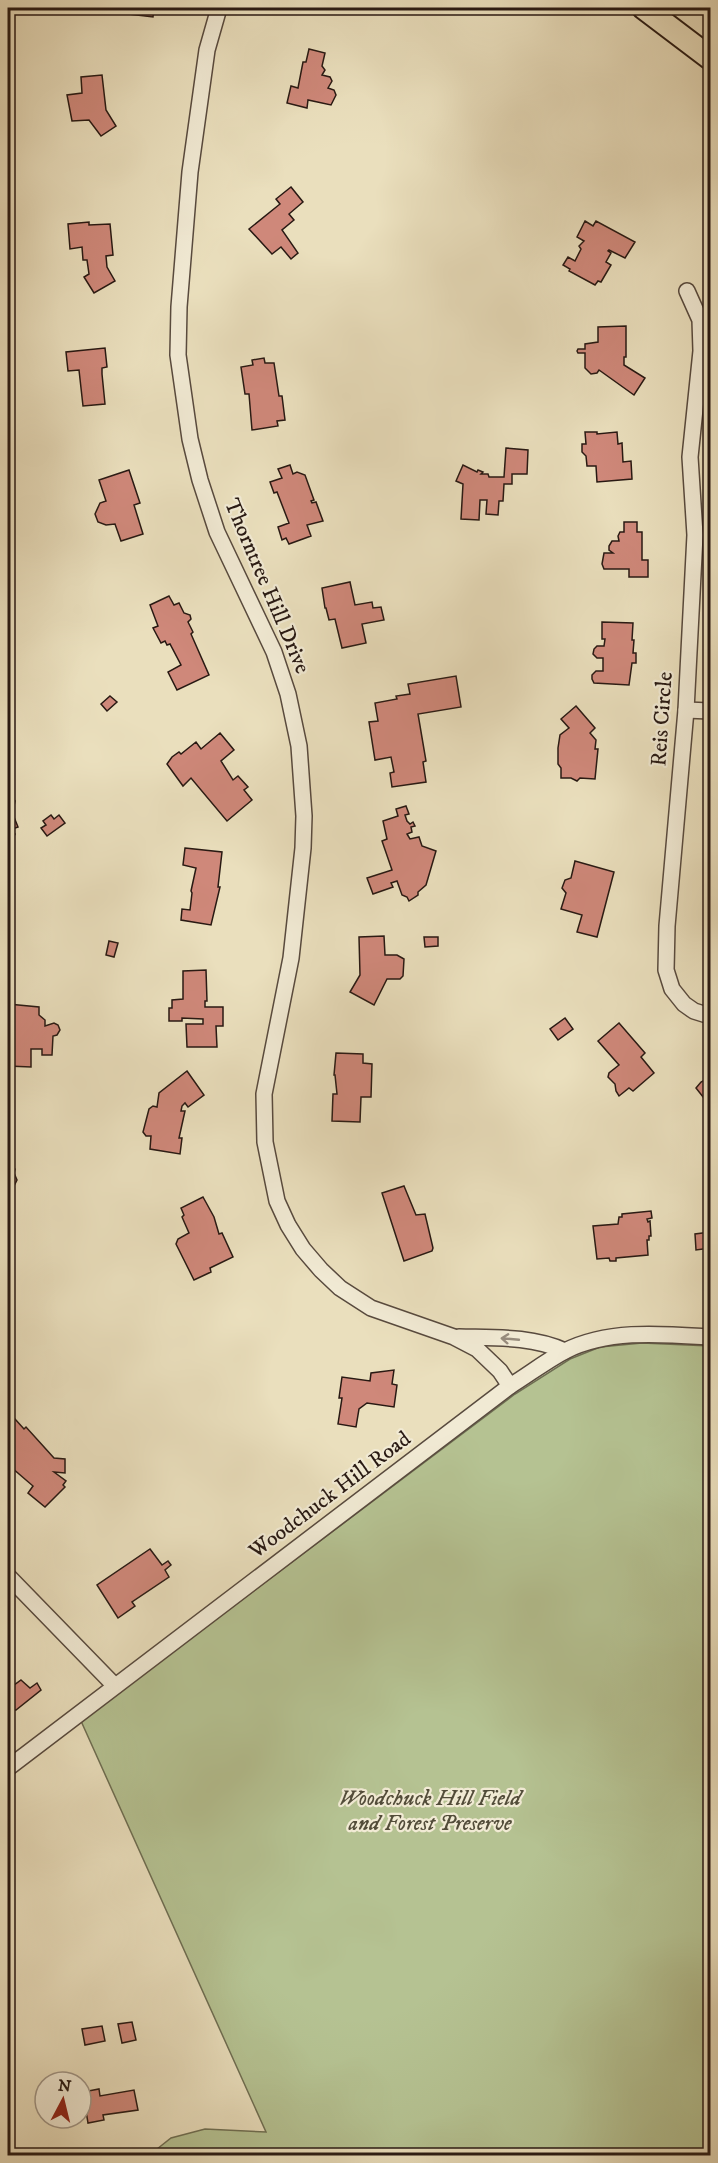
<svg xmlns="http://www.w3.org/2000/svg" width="718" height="2163" viewBox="0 0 718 2163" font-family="'IM FELL DW Pica',serif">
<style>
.green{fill:#b5c292;stroke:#6e6e52;stroke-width:1.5}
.building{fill:#cf887a;stroke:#281913;stroke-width:1.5}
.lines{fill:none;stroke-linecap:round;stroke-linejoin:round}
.minor-casing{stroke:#584a3e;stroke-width:18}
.highway-casing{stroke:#281913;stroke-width:26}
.minor{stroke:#f1ead4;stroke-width:15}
.highway{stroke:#eadfbd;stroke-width:22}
.oneway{stroke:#978c7d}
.labels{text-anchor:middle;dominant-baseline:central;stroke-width:4.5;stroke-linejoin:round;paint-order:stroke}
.street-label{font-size:22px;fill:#281913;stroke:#f1ead4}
.park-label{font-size:22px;font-style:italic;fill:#524c39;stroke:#f1ead4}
</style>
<rect width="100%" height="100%" fill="#eadfbd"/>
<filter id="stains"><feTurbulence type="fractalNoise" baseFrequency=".00333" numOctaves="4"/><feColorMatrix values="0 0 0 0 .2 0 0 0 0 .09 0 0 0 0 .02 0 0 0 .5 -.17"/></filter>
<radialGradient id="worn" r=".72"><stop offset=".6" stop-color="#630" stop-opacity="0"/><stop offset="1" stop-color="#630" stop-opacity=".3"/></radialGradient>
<path class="green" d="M642,1343l68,3v809h-558v-2l19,-15 34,-9 61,3 -185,-411 434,-327 55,-35 30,-12z"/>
<g class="building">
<path d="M113,8h41l-1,9 -41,-5z"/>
<path d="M309,49l16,4 -3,13 3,4 -3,5 8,2 2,4 -4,7 6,2 2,5 -5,10 -23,-5 -1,8 -20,-5 4,-17 7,2 5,-26h3z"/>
<path d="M102,75l4,35 10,16 -15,10 -12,-16 -17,1 -5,-26 15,-2 -1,-16z"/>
<path d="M291,187l12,15 -14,12 5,6 -12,10 16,23 -7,6 -10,-12 -9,7 -23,-25 31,-25 -4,-5z"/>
<path d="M585,221l8,5 3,-5 39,21 -10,16 -16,-8 -1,1 3,2 -5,9 5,3 -10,17 -3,-1 -3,4 -26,-14 1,-2 -7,-4 5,-8 7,4 6,-12 -2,-3 5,-5 -7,-4z"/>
<path d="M89,222v3l21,-1 3,31 -7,1 1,11 8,14 -21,12 -10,-16 5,-3 -2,-14h-4l-1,-13 -12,2 -2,-25z"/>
<path d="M626,326v31h-2v8l21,13 -11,17 -35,-25 -2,3 -6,1 -6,-6v-15h-7l-1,-2 1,-2h7v-5l13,-2v-15z"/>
<path d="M105,348l2,19 -5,1v6l3,30 -22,2 -4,-36 -11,1 -2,-19z"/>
<path d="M264,358l1,5h9l5,33h3l3,24 -8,1 1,5 -26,4 -3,-36h-4l-4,-27 12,-2 -1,-5z"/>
<path d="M585,432h12v2l20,-2 1,12 4,-1 1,19 8,-1 1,18 -35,3 -1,-16h-9l-1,-10 -4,-4v-8h4z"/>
<path d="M506,448l22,2 -1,24h-15v10h-8l-1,17h-4l-1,14 -12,-1 1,-14h-7l-1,20 -18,-1 2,-35 -7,-3 7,-16 14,7 1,-2 5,2 -2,2h7l1,3h15z"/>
<path d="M290,465l3,9 4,-2 8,3 9,25 -3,1 1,2 4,-1 7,19 -16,4 4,11 -22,8 -3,-6 -4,2 -4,-13 11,-4 -12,-31 -3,1 -4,-11 12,-4 -4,-9z"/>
<path d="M129,470l11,33 -6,2 9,29 -22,7 -6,-17 -9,1 -8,-3 -3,-8 5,-11 6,-2 -7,-21z"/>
<path d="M624,522h13v10h5v28h6v17h-19v-8h-25l-2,-5 2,-11h9l-4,-3v-4l3,-5h7l-1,-5 2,-4h4z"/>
<path d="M350,582l5,23 17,-3 1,6 8,-1 3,13 -22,4 4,19 -24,5 -7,-29 -6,1 -3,-12h-1l-3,-20z"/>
<path d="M169,596l5,9 5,-2 5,10 6,2 1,4 -3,3 5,10 -2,2 18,41 -32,15 -9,-18 13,-7 -11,-21 -3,1 -2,-4 -4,2 -8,-15 5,-2 -8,-21z"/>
<path d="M602,622l31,1 -1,17h2l-1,13h3v10h-4l-3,22 -35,-2 -2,-4v-4l4,-4h7v-13h-6l-4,-4 1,-5 3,-3h7l1,-7h-3z"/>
<path d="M456,676l5,31 -43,7 8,47 -3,1 3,20 -34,5 -2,-14 4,-1 -3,-15 -16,3 -6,-38 9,-1 -3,-18 22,-4 -1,-3 14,-2 -2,-10z"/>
<path d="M110,696l7,6 -10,9 -6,-7z"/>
<path d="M576,706l19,22 -5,5 6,7 -1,9h3l-3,30 -15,-1 -3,3 -6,-3h-10v-10l-3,-4v-16l2,-13 9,-7 -8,-9z"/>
<path d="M220,733l14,17 -13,11 12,19 5,-4 10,11 -4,3 8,10 -25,21 -36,-43 -8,8 -16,-22 5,-7 7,-5 2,2 15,-12 5,7z"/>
<path d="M8,792l2,1 5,8 -1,5 -4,1 8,20 -6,2 3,5 -3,7 -4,2z"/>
<path d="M406,806l3,8 -4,1 2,6 3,3 3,-2 2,4 -4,1 1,5 -5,2 3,5 9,-2 3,9 14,5 -10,34 -8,7v3l-9,6 -2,-4 -5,-2 -5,-14 -6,2 2,4 -20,7 -6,-16 25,-8 -10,-29 5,-2 -4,-18 15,-5 -2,-7z"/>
<path d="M51,815l3,4 5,-4 6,8 -18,13 -6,-8 5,-3 -3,-4z"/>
<path d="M185,848l37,4 -4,35h2l-9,38 -30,-5 1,-11 8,1 2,-17 -1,-2 5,-23 -13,-3z"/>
<path d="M575,861l39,11 -17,65 -20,-5 5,-17 -21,-6 5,-16 -4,-5 3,-8 6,-2z"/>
<path d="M384,936l1,19h12l7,4 -1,17 -3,3h-13l-13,26 -24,-13 10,-17 -1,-38z"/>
<path d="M424,937h14v9l-13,1z"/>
<path d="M109,941l9,2 -4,14 -8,-2z"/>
<path d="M206,970l1,31h-2v6h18v19h-7l1,21h-30l-1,-23h17v-5l-21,-1v3h-13v-13h3v-8l11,-1v-28z"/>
<path d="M8,1004l31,3v8l6,5v6l9,-3 4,2 2,5 -3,5 -4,1 -1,19h-10v-6h-11v18l-23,-1 1,-28h-1z"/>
<path d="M565,1018l8,11 -15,11 -8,-11z"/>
<path d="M619,1023l26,30 -4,4 13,16 -21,18 -4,-3 -10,8 -3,-5 -1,-7 -7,-7 1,-4 10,-8 -21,-24z"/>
<path d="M336,1053l27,1v9l9,1 -1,33h-10l-1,25 -28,-1 1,-27h4l-2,-19h-1z"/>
<path d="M187,1071l17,24 -16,12 -3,-4 -3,3 -1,5h4l-6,27h3l-2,16 -30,-5 1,-13h-5l-3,-4 6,-23 4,-3 4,1 2,-14z"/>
<path d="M710,1077v25h-3l-11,-14 5,-6z"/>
<path d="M8,1165l7,4 -1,4 3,7 -6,12 3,6 -4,8 -2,1z"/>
<path d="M404,1186l12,29 9,-1 8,34 -1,3 -28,10 -22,-68z"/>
<path d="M203,1197l11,20 5,17 3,-1 11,24 -23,11 1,4 -17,8 -18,-36 2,-5 11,-6 -7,-16 2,-2 -3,-7z"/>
<path d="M651,1211l1,7 -5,1 1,3 2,-1 1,15h-2v4h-2l1,15 -32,3v3h-6l-1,-3 -12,1 -4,-33 25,-2 1,-7h3v-3z"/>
<path d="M710,1232v16l-14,2 -1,-16z"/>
<path d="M394,1370l-2,14 5,1 -3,22 -27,-4 -8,6 -3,18 -18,-3 4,-26h-3l3,-21 28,4 1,-8z"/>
<path d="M15,1419l9,10 2,-2 28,31 11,1v14l-11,-1 12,9 -3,4 2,2 -20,20 -17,-14 5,-7 -21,-18 -4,3v-46z"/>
<path d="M150,1549l12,16 6,-4 3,4 -6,5 4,7 -37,25 3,4 -17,12 -21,-33z"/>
<path d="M21,1680l9,8 7,-5 4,7 -25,20h-2l-6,4v-28l2,2z"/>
<path d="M132,2022l4,18 -14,3 -4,-19z"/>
<path d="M102,2026l3,15 -20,4 -3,-16z"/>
<path d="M99,2089l1,7 34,-6 4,20 -35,5 1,5 -16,3 -5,-31z"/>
</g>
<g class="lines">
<g class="minor-casing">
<g id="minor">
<path d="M219,8l-12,42 -17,122 -11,135 -1,48 12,84 10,41 17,52 57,120 14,42 11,52 5,70 -1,32 -12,110 -27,136 1,48 12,59 11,24 15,24 18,21 19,18 31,20 83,29 23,12 23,22 10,15"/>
<path d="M687,291l13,29 1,31 -11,106 5,78 -9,175 -19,216 -1,44 6,19 12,15 10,7 16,5"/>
<path d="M686,710l24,1"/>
<path d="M459,1337c36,1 72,-1 106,14"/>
<path d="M8,1576l107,110"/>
<path d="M8,1768l502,-382c18,-11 36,-25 55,-35 44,-22 97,-17 145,-14"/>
</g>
</g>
<g class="highway-casing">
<path id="highway" d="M644,8l66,50"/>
</g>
<use href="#minor" class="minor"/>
<use href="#highway" class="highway"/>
</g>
<defs><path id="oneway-shaft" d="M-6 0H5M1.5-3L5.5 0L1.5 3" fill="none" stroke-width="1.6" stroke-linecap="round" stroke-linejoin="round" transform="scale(1.5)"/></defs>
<use class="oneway" href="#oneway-shaft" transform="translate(510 1339) rotate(-175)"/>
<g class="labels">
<g class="street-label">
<text transform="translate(267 586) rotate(67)">Thorntree Hill Drive</text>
<text transform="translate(662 719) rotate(-86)">Reis Circle</text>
<text transform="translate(330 1495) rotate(-37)">Woodchuck Hill Road</text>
</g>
<g class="park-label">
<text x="430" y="1798">Woodchuck Hill Field<tspan x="430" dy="25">and Forest Preserve</tspan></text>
</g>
</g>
<rect width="718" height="2163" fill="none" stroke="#eadfbd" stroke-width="30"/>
<rect x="9" y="9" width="700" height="2145" fill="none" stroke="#281913" stroke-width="3"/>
<rect x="15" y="15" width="688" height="2133" fill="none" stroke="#281913" stroke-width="1.5"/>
<g transform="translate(63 2100) rotate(7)"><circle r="28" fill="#f1ead4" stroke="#a19687" stroke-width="1.5"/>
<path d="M0-4.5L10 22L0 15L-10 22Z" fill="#8f2418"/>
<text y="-9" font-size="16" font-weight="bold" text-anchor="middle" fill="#281913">N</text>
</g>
<rect width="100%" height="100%" filter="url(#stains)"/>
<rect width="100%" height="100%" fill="url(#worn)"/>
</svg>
